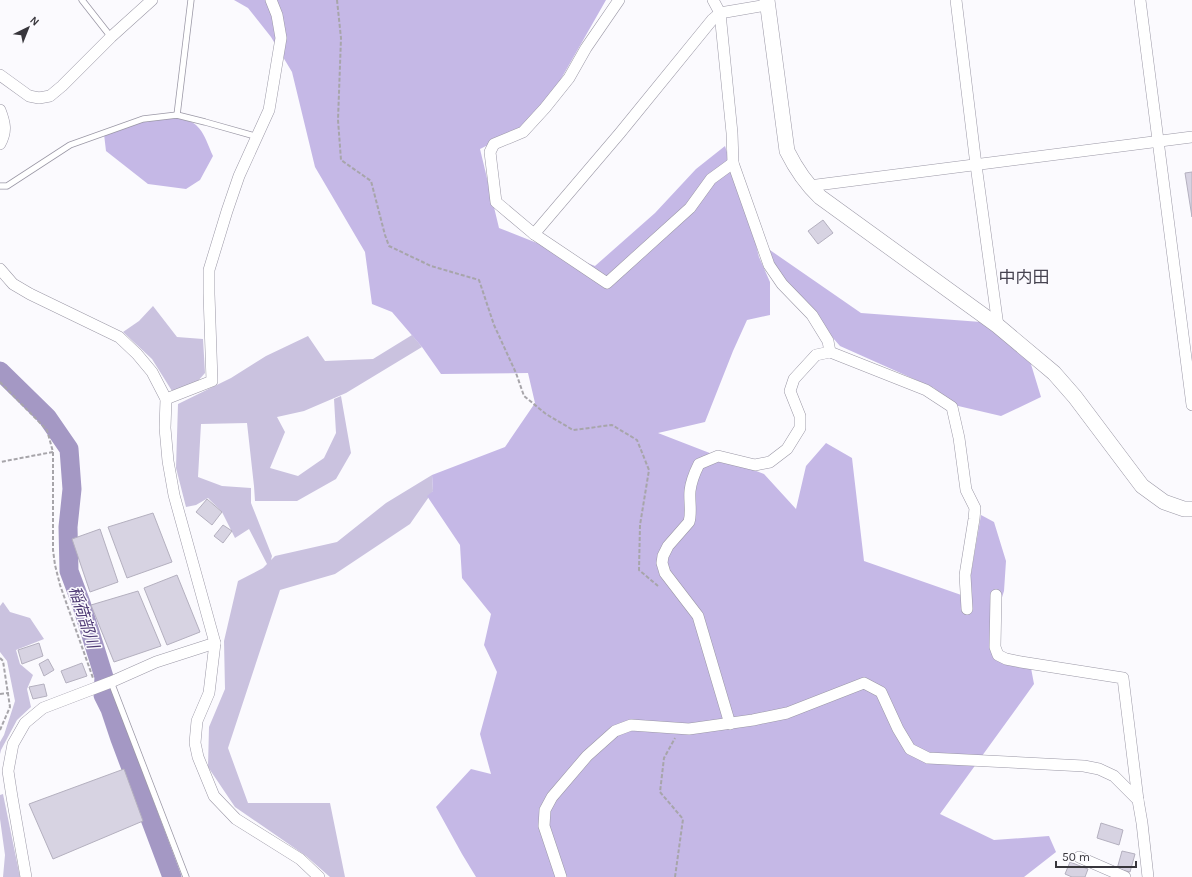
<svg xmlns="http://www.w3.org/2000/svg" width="1192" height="877" viewBox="0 0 1192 877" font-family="Karla,'Noto Sans JP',sans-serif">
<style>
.green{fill:#cac2df}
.forest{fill:#c5b8e6}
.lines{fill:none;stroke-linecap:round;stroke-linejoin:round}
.river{stroke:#a498c4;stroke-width:19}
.building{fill:#d7d3e2;stroke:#b4b0bf}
.lane-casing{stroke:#9b98a6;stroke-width:7}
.street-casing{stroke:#9b98a6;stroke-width:12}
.secondary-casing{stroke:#9b98a6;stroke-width:16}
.path{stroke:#a7a5aa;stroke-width:2;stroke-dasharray:4 2;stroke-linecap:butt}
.lane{stroke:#fff;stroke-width:5.5}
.street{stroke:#fff;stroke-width:11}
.secondary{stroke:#fff;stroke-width:15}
.labels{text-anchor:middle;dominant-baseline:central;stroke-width:3;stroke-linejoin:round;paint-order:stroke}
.water-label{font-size:16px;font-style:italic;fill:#4f3b75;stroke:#fbfafe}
.quarter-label{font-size:17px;fill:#464350;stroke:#fbfafe}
</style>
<rect width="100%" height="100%" fill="#fbfafe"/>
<g class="green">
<path d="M153,306l24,31 26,2 2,34 -8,9 -25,9 -20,-32 -29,-27 16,-11z"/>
<path d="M412,335l10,12 -76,46 -42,18 -27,6 8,15 -15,36 28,8 26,-18 12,-25 -2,-34 7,-3 10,57 -15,26 -39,22h-42l-1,-15 -7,-63 -46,1 -3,53 24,9 29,2v15l21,53 -1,4 4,-4 62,-14 49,-39 46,-28 1,16 -23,33 -75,50 -55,16 -52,158 20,55h82l15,74h-15l-24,-21 -71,-49 -27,-40 1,-40 16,-38 -1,-48 14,-60 25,-13 4,-4 -18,-35 -14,9 -13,-26 -14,-14 -12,7 -10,2 -10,-39 2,-64 53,-26 35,-22 42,-20 17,25 48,-2z"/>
<path d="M3,602l7,10 20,6 14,21 -28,11 4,14 13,11 -6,14 4,18 -14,13 -16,30 -1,4v-12l4,-7 11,-34 -8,-40 -7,-9v-46z"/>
<path d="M3,794l17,83h-17l2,-22 -5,-36v-24z"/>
</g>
<g class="forest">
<path d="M234,0h372l-49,86 -35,42 -42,21 19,79 96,38 60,-53 41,-44 29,-23 29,91 5,20 11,25v33l-23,5 -14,31 -28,71 -47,11 106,41 32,35 10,-43 20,-23 26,15 12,103 103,36 14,-82 13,7 12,39 -2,30 -14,45 2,19 14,9 25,4 3,16 -94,130 54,26 55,-4 7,16 -32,25h-548l-14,-23 -26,-47 35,-38 20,5 -11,-40 17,-62 -13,-27 7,-31 -29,-36 -2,-33 -33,-49 6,-5 -1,-16 73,-28 30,-44 -7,-30 -87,1 -19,-27 -30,-35 -20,-8 -7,-52 -50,-85 -23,-95 -21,-35 -23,-29z"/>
<path d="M149,117c12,0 38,0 47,8 9,8 12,21 17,31l-13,24 -14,9 -38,-5 -42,-33 -2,-17z"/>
<path d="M767,248l94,65 120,9 49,39 11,36 -40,19 -47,-11 -20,-17 -94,-42 -57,-65z"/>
</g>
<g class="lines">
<path class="river" d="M0,371l47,46 22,32 3,40 -4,38 1,44 12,32 23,74 -1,18 7,14 10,30 52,138"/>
</g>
<g class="building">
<path d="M1192,172v45l-7,-44z"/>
<path d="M823,220l10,13 -15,11 -10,-13z"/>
<path d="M207,499l15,13 -10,13 -16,-13z"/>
<path d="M153,513l19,49 -45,16 -19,-51z"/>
<path d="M223,525l9,6 -9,12 -9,-7z"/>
<path d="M100,529l18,53 -28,10 -18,-53z"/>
<path d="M177,575l23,57 -33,13 -23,-57z"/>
<path d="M138,591l23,55 -47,16 -23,-57z"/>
<path d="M39,643l4,13 -21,8 -4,-14z"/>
<path d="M48,659l6,11 -10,6 -5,-12z"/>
<path d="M82,663l5,13 -21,7 -5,-12z"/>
<path d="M44,684l3,12 -14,3 -4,-12z"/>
<path d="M124,769l19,52 -90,38 -24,-55z"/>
<path d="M1101,823l22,7 -4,15 -22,-7z"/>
<path d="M1122,851l13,3 -5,18 -13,-3z"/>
<path d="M1070,862l18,7 -3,8h-13l-7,-3z"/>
</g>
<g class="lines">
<g class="lane-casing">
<g id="lane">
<path d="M82,0l29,37"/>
<path d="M177,115l14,-115"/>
<path d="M0,186h7l63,-41 73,-26 34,-4 28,7 53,15"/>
<path d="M111,682l75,195"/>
</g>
</g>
<g class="street-casing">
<g id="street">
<path d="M619,0l-33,48 -17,30 -24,30 -22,24 -29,12 -4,8 6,50 38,32 73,49 83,-75 21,-29 22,-16"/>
<path d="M713,0l7,13 12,120 1,30 36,102 13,19 30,31 16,26 2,11"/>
<path d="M956,0l20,165 22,161"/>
<path d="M1140,0l52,405"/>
<path d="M0,75l29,21 10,2 11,-2 12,-10 49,-49 41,-37"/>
<path d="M0,110c5,13 7,21 0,34"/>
<path d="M809,186l383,-49"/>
<path d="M534,234l86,-101 92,-113 8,-7 47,-8"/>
<path d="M0,269l13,15 17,10 89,43 18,17 15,18 14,27 -1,29 3,33 6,34 41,148 -6,50 -12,28 -2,22 3,14 16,39 22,23 64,40 19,18"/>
<path d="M166,399l46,-18 -3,-87v-24l18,-59 12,-35 30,-66 12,-72 -4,-23 -6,-15"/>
<path d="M996,595l-1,52 3,8 8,4 15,3 102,16 15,122"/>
<path d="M730,724l-32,-108 -33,-43 -3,-10 1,-7 5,-10 21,-24c3,-10 0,-21 1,-31 1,-10 5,-19 9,-27l19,-8 37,9 15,-3 17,-13 13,-21v-12l-10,-25 4,-12 22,-24 14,-3 96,38 26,17 7,31 7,52 9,18 -1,11 -9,56 2,34"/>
<path d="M1079,857l46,20"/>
<path d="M26,877l-14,-80 -4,-26 5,-27 12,-21 18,-15 68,-26 45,-20 59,-19"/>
<path d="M561,877l-17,-51 1,-16 7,-13 35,-41 28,-25 16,-6 58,4 64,-9 34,-7 77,-30 17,9 17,37 12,20 18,9 156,8 15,3 15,7 24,24 4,23 6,54"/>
</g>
</g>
<g class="secondary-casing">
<path id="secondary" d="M767,0l20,151c9,18 18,32 33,46l178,129 56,47 21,24 67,89 22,16 20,7h8"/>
</g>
<g class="path">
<path d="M337,0l4,38 -3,82 3,40 30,21 14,54 4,11 42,20 48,14 15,45 22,48 8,23 22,18 27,16 39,-5 25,15 12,30 -9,55 -1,45 19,16"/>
<path d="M0,382l47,48 6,22 -53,10"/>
<path d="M53,452v98l2,15 5,20 33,93"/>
<path d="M0,658l3,3 7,46 -10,23"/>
<path d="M0,694l9,-1"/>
<path d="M675,877l8,-58 -23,-27 4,-34 11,-20"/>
</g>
<use href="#lane" class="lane"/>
<use href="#street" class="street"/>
<use href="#secondary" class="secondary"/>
</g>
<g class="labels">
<g class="water-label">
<text transform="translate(84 617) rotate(72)">稲荷部川</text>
</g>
<g class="quarter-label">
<text x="1024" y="277">中内田</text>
</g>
</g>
<g transform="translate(28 28) rotate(43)" stroke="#fbfafe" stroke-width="3" paint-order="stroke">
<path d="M0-3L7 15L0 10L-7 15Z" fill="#38363c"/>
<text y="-6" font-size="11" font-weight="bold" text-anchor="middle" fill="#38363c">N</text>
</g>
<path d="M1056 861v6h80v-6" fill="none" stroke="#38363c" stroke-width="2"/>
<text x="1062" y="861" font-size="12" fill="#38363c" stroke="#fbfafe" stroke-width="3" paint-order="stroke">50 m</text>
</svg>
